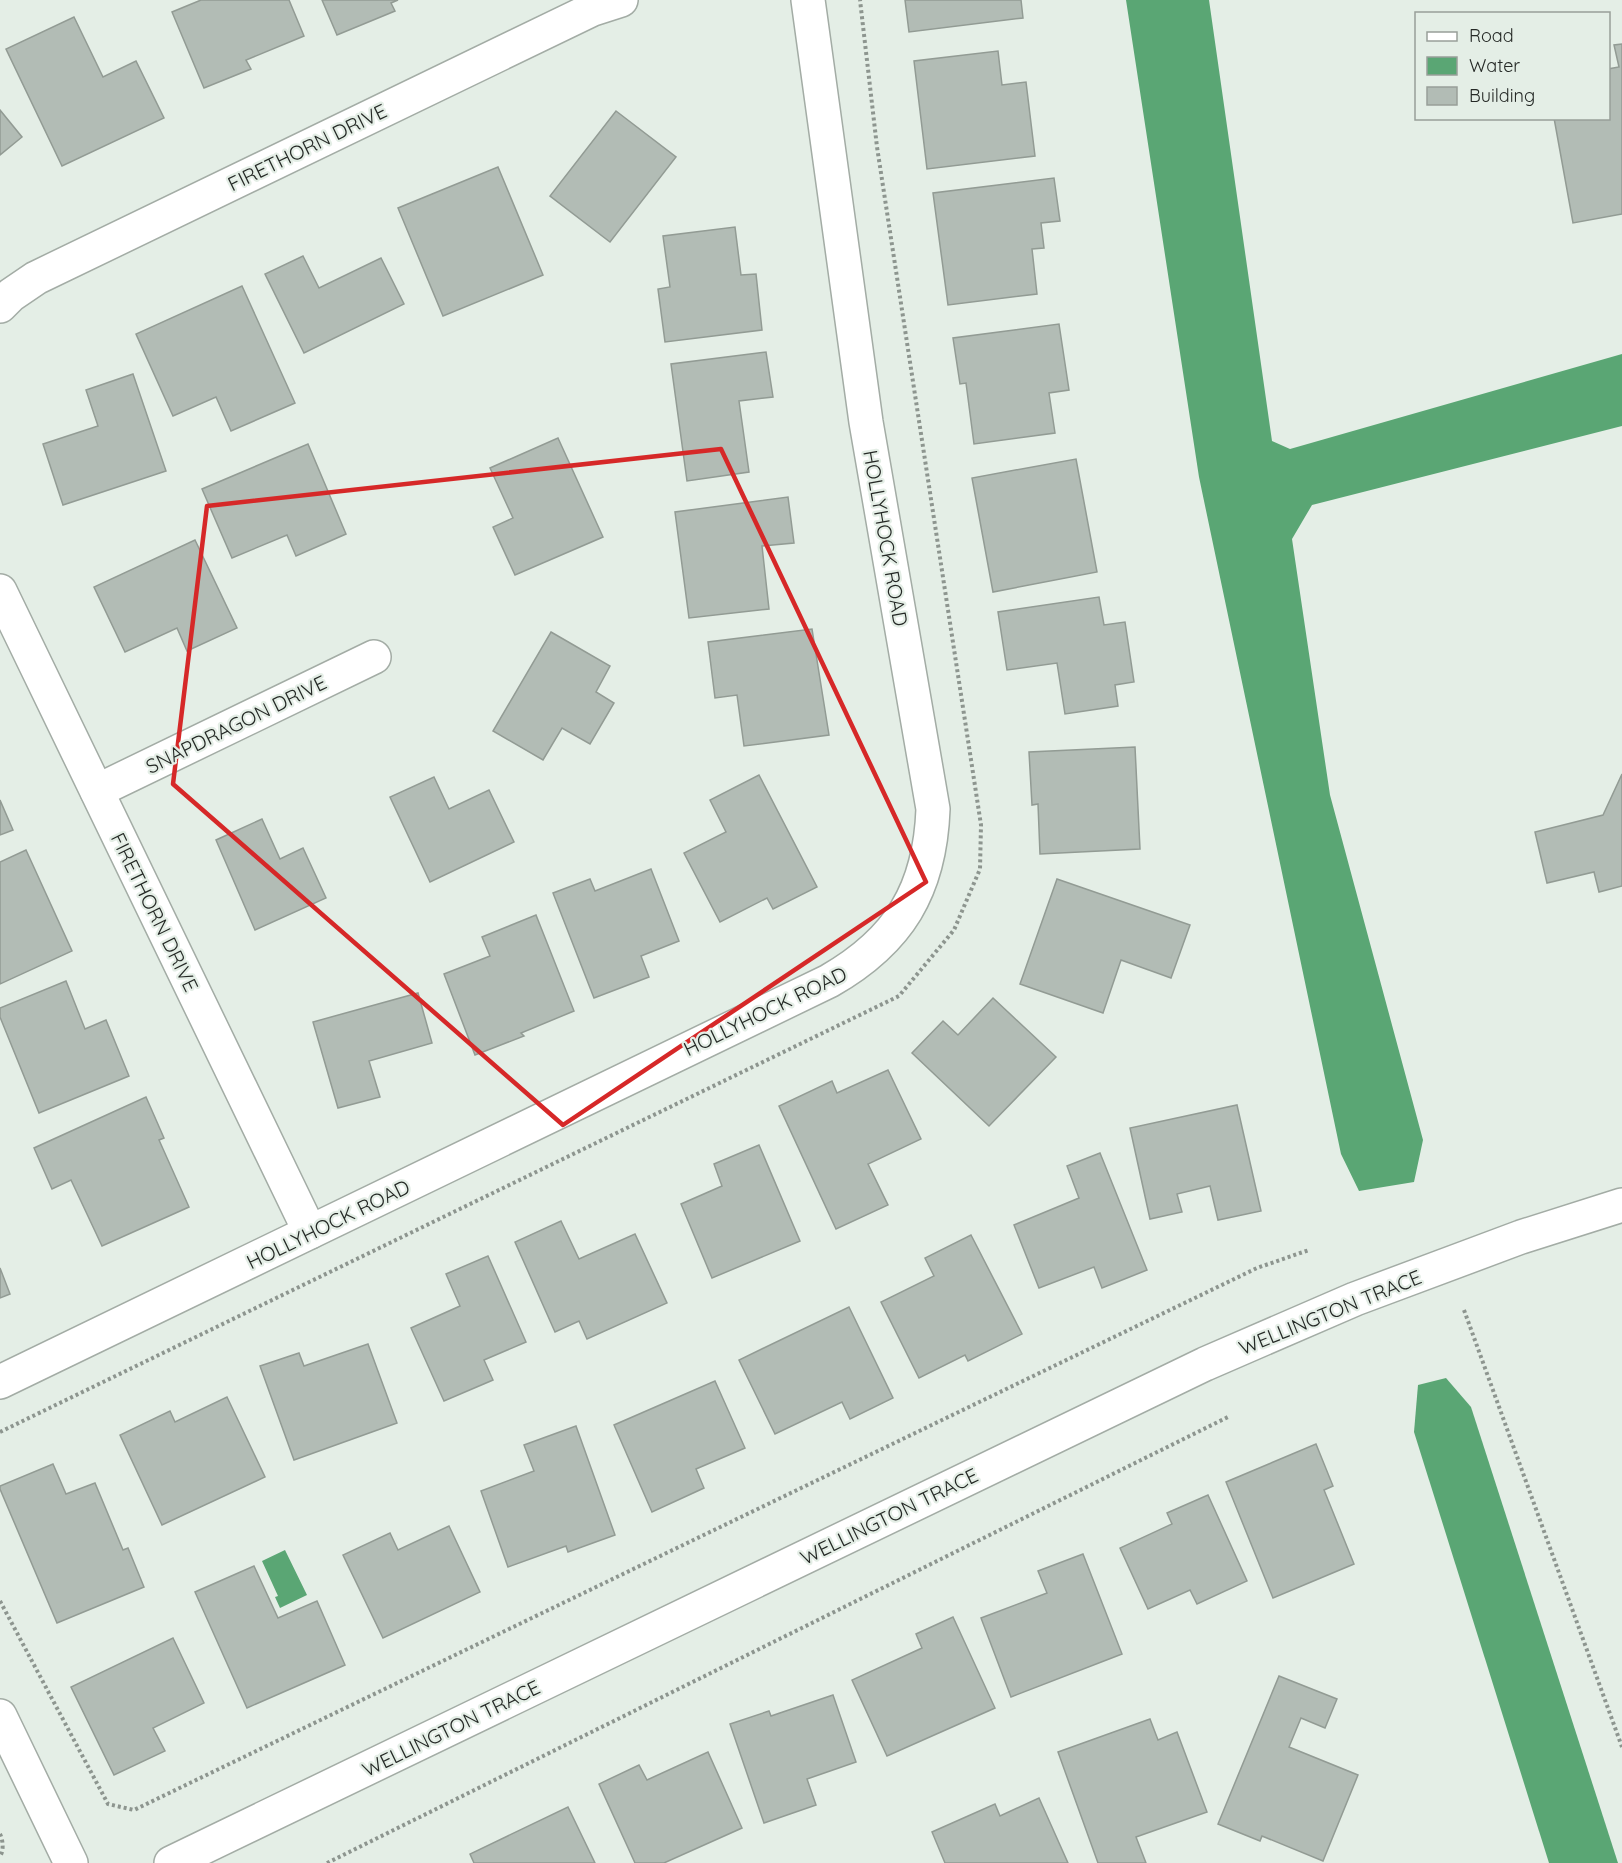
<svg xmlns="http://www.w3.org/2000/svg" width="1622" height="1863" viewBox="0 0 1622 1863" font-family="Quicksand,sans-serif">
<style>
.water{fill:#5aa674}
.building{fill:#b2bcb5;stroke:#929b94;stroke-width:1.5}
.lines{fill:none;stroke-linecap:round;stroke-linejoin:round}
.minor-casing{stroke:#a3aca5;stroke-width:36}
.tertiary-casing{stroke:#a3aca5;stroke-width:36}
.path{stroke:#8d958f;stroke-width:4;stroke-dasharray:3 3;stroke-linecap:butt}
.minor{stroke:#fff;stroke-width:33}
.tertiary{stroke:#fff;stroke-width:33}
.marked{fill:none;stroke:#d62828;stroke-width:4.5;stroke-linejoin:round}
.labels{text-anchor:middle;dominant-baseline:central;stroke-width:4.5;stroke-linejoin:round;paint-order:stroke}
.street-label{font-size:20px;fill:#252926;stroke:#e4eee6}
</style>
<rect width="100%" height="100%" fill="#e4eee6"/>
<g class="water">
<path d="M1126,0h83l63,441 18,8 332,-95v72l-310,79 -20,34 38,256 93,345 -9,42 -55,9 -18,-37 -142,-677z"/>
<path d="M1446,1378l25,29 147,456h-69l-135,-431 4,-47z"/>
<path d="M285,1550l22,45 -27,13 -5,-11 3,-1 -16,-35z"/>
</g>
<g class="building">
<path d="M201,0h88l15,36 -58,24 5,9 -47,19 -32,-76z"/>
<path d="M322,0h76l-7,3 4,8 -58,24z"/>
<path d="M905,0h116l2,18 -114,14z"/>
<path d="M74,17l29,60 33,-16 28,57 -102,48 -56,-117z"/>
<path d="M1622,44v170l-49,9 -19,-105h54v-49l11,-2 -5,-22z"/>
<path d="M998,51l4,34 24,-3 9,74 -108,13 -13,-108z"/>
<path d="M0,110l22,27 -22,18z"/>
<path d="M616,111l60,46 -66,85 -60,-46z"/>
<path d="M498,167l45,108 -100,41 -45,-108z"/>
<path d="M1054,178l6,43 -19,2 3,25 -12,1 5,45 -89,11 -15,-112z"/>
<path d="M735,227l6,48 15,-1 6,56 -97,12 -7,-53 12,-2 -7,-51z"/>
<path d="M303,256l16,32 62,-30 23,46 -100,49 -39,-79z"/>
<path d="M242,286l53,117 -64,28 -15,-34 -43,19 -37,-82z"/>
<path d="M1059,324l10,66 -20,3 6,40 -81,11 -8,-61 -6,1 -7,-46z"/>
<path d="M766,352l7,45 -34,4 10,71 -62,9 -16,-117z"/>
<path d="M133,374l33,97 -103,34 -20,-61 55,-18 -12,-36z"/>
<path d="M558,438l45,99 -88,38 -22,-48 20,-9 -23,-50z"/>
<path d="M308,444l38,90 -50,22 -9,-21 -55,23 -30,-69z"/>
<path d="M1076,459l21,113 -104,20 -21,-114z"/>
<path d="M788,497l6,46 -32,3 7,63 -80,9 -14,-106z"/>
<path d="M195,540l42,88 -50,23 -10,-23 -52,24 -31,-65z"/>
<path d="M1099,597l5,28 21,-3 9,60 -19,3 3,21 -53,8 -8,-51 -50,7 -9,-58z"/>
<path d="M812,629l17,106 -85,11 -7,-51 -22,3 -7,-56z"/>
<path d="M551,632l59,34 -14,26 18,11 -24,41 -28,-16 -19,32 -50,-29z"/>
<path d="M1135,747l5,102 -100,5 -2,-50 -6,1 -3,-53z"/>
<path d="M1622,774v112l-23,6 -5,-20 -47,11 -12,-51 68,-17z"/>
<path d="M759,775l58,112 -44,22 -6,-11 -47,24 -36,-69 42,-21 -16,-32z"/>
<path d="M434,777l15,32 40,-19 25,52 -84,40 -40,-85z"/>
<path d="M0,800l13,30 -13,5z"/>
<path d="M262,819l18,40 23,-11 23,50 -71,32 -39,-90z"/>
<path d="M26,850l46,101 -72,33v-122z"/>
<path d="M651,869l28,72 -38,15 8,21 -55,21 -41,-105 37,-14 5,12z"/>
<path d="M1057,879l133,46 -19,53 -50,-18 -18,53 -83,-29z"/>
<path d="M536,915l38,96 -53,22 3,3 -49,19 -31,-81 46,-18 -8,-19z"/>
<path d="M66,981l19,48 21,-9 23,56 -90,37 -39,-96v-9z"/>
<path d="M418,993l14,50 -63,18 11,36 -42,11 -25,-86z"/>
<path d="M993,998l63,59 -67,69 -77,-73 31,-32 15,14z"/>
<path d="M888,1070l33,69 -53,25 20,41 -52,24 -57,-123 53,-25 5,12z"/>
<path d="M146,1097l18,41 -5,2 30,67 -87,39 -31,-66 -19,9 -18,-41z"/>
<path d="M1237,1105l24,106 -43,9 -8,-34 -33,8 5,18 -32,7 -20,-91z"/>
<path d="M759,1145l41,96 -88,37 -31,-74 41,-18 -8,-22z"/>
<path d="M1100,1153l47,117 -45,18 -8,-21 -55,21 -25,-63 65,-27 -12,-32z"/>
<path d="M561,1221l18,38 56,-25 32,69 -80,36 -8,-18 -24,11 -40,-90z"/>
<path d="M971,1235l51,99 -54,27 -3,-6 -46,23 -38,-76 53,-26 -9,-18z"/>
<path d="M488,1256l38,86 -42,18 9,20 -49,21 -33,-73 49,-22 -14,-32z"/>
<path d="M0,1268l10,26 -10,4z"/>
<path d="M849,1307l44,91 -43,21 -8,-17 -67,32 -36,-74z"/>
<path d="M368,1344l29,79 -103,37 -34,-94 39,-13 5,13z"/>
<path d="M715,1381l30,67 -49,21 8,19 -52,24 -38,-87z"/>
<path d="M227,1397l38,80 -103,48 -42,-90 50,-24 5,11z"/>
<path d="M576,1426l39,109 -47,17 -2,-6 -58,21 -27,-76 53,-20 -10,-26z"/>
<path d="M1316,1444l17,42 -9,4 30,74 -81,34 -47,-116z"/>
<path d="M53,1464l13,30 29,-11 28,67 5,-2 16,39 -87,36 -57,-134v-3z"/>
<path d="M1208,1495l39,86 -50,23 -7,-14 -42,19 -28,-61 52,-24 -5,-11z"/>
<path d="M449,1526l31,66 -97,46 -40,-83 47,-22 8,17z"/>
<path d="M1083,1554l39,100 -111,43 -30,-79 66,-25 -9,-22z"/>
<path d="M254,1566l24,52 39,-17 28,64 -98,43 -52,-116z"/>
<path d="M953,1617l42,91 -108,48 -35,-76 70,-32 -6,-14z"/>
<path d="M173,1638l31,65 -51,25 12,23 -51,24 -43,-88z"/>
<path d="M1279,1676l58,23 -12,29 -24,-10 -12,29 69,28 -35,86 -61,-25 -2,5 -42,-17z"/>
<path d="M833,1695l23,67 -49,17 9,26 -52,18 -34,-99 39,-13 2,5z"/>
<path d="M1150,1719l8,21 19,-8 30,80 -71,25 10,26h-48l-40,-111z"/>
<path d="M708,1752l34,76 -78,35h-29l-36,-79 40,-19 8,15z"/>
<path d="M1039,1798l29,65h-123l-13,-31 63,-28 5,12z"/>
<path d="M568,1807l27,56h-121l-4,-9z"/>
</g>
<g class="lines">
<g class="minor-casing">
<g id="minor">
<path d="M0,306l11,-11 25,-17 557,-269 28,-9"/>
<path d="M0,591l310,641"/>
<path d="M97,791l277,-134"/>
<path d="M0,1382l829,-401c70,-40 101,-91 104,-172l-67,-387 -58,-422"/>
<path d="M0,1716l71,147"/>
</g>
</g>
<g class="tertiary-casing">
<path id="tertiary" d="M171,1863l1034,-499 150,-65 166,-62 101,-32"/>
</g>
<g class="path">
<path d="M1464,1310l158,437"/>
<path d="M0,1432l899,-436 55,-66 26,-61 1,-44 -104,-678 -17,-147"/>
<path d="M0,1601l108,203 26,6 1123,-542 52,-18"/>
<path d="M0,1834c3,6 4,17 0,22"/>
<path d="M327,1863l903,-447"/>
</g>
<use href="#minor" class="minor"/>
<use href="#tertiary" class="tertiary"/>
</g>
<path class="marked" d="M721,449l205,433 -363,243 -390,-341 34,-278z"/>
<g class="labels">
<g class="street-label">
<text transform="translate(307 147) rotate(-26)">FIRETHORN DRIVE</text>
<text transform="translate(886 538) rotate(80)">HOLLYHOCK ROAD</text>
<text transform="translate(236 724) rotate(-26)">SNAPDRAGON DRIVE</text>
<text transform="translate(155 912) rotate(64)">FIRETHORN DRIVE</text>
<text transform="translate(765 1011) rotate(-26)">HOLLYHOCK ROAD</text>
<text transform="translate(328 1224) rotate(-26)">HOLLYHOCK ROAD</text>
<text transform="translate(1330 1312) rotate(-22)">WELLINGTON TRACE</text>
<text transform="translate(889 1516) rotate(-26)">WELLINGTON TRACE</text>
<text transform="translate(451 1728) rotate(-26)">WELLINGTON TRACE</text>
</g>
</g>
<rect x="1415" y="12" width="195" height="108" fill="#e4eee6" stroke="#989f99" stroke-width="1.5"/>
<rect x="1427" y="32" width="30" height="9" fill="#ffffff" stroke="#989f99" stroke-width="1.5"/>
<text x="1469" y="42" font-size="18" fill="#252926">Road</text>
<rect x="1427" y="57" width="30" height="18" fill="#5aa674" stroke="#989f99" stroke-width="1.5"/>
<text x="1469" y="72" font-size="18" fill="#252926">Water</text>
<rect x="1427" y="87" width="30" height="18" fill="#b2bcb5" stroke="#989f99" stroke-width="1.5"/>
<text x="1469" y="102" font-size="18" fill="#252926">Building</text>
</svg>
